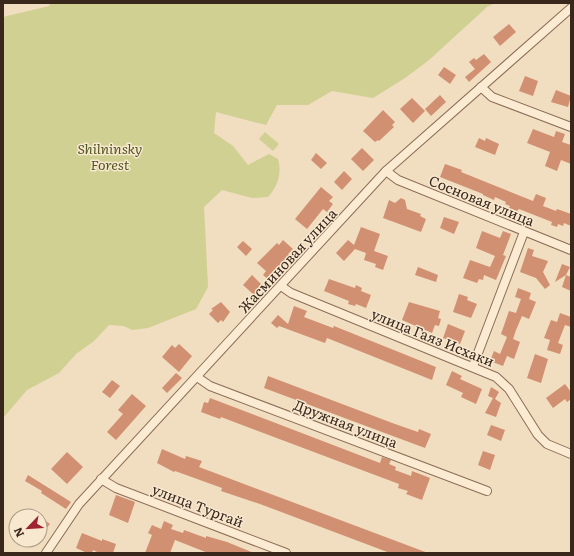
<svg xmlns="http://www.w3.org/2000/svg" width="574" height="556" viewBox="0 0 574 556" font-family="Literata,serif">
<style>
.green{fill:#cfd092}
.building{fill:#d29072}
.lines{fill:none;stroke-linecap:round;stroke-linejoin:round}
.minor-casing{stroke:#8b6d56;stroke-width:10}
.minor{stroke:#fbebd3;stroke-width:8}
.labels{text-anchor:middle;dominant-baseline:central;stroke-width:3;stroke-linejoin:round;paint-order:stroke}
.park-label{font-size:14px;font-style:italic;fill:#4f5721;stroke:#f8e8cf}
.street-label{font-size:14px;fill:#39271c;stroke:#f8e8cf}
</style>
<rect width="100%" height="100%" fill="#f1ddbf"/>
<g class="green">
<path d="M50,3h445l-8,4 -58,53 -24,18 -32,20 -41,-7 -24,14h-31l-11,20 -50,-13 -2,21 19,13 15,19 21,-11 9,5c4,14 0,27 -10,38l-16,1 -30,-8 -18,17 4,80 -12,22 -48,19 -16,2 -8,-4 -15,-1 -15,16 -18,13 -17,19 -32,17 -24,28v-401l46,-11z"/>
<path d="M265,132l14,12 -6,7 -14,-12z"/>
</g>
<g class="building">
<path d="M509,24l7,8 -16,14 -7,-9z"/>
<path d="M484,54l7,8 -22,20 -4,-5 10,-8 -6,-7 5,-4 2,2z"/>
<path d="M444,67l12,8 -6,9 -12,-9z"/>
<path d="M525,76l13,5 -5,15 -14,-5z"/>
<path d="M556,90l15,6 -3,11 -17,-5z"/>
<path d="M440,95l6,7 -15,14 -6,-7z"/>
<path d="M412,98l13,13 -12,12 -13,-14z"/>
<path d="M383,110l12,12 -3,3 2,2 -15,14 -1,-1 -3,2 -12,-11z"/>
<path d="M533,129l21,8 2,-6 9,3 -3,8 9,3v19l-10,-4 -4,11 -12,-5 5,-14 -23,-9z"/>
<path d="M479,138l6,3 1,-3 13,6 -4,11 -20,-8z"/>
<path d="M362,148l12,12 -11,11 -12,-12z"/>
<path d="M316,153l11,10 -6,6 -10,-9z"/>
<path d="M445,164l17,6 -1,2 72,29 3,-7 10,4 -3,8 13,5 1,-2 14,5v12l-7,-3 -1,3 -5,-2 -1,3 -6,-2 1,-3 -33,-13 -2,2 -8,-3 1,-2 -5,-2 1,-2 -11,-5 -1,3 -11,-5v-1l-43,-17z"/>
<path d="M344,171l8,8 -10,11 -8,-8z"/>
<path d="M321,187l12,10 -4,4 4,3 -6,8 -4,-3 -16,20 -12,-10z"/>
<path d="M401,198l4,2 2,9 14,5 -1,2 6,3 -5,13 -38,-14 6,-18 6,3z"/>
<path d="M444,217l15,5 -5,12 -14,-6z"/>
<path d="M361,227l19,7 -6,17 14,5 -5,14 -8,-3 1,-3 -12,-4 2,-7 -11,-4 -11,12 -8,-8 12,-13 6,5z"/>
<path d="M482,231l18,7 3,-7 8,3 -8,21 3,1 -10,24 -12,-5 -1,5 -4,-1 -2,4 -14,-5 7,-18 20,7 5,-11 -19,-8z"/>
<path d="M283,240l10,9 -5,5 2,2 -17,17 3,3 -5,6 -8,-7 3,-4 -9,-8 20,-20 2,2z"/>
<path d="M243,241l9,8 -6,7 -9,-9z"/>
<path d="M528,248l6,2 -2,6 16,5 -5,11 7,13 -5,4 -9,-11 -16,-6z"/>
<path d="M562,264l8,3 -4,8 -11,7z"/>
<path d="M418,267l20,8 -2,7 -21,-7z"/>
<path d="M252,275l9,9 -3,4 1,1 -5,6 -11,-10z"/>
<path d="M566,275l5,2v14l-9,-4z"/>
<path d="M329,279l23,8 3,1 1,-3 6,3 -1,3 10,4 -5,13 -10,-4 -1,2 -7,-2 1,-3 -25,-10z"/>
<path d="M518,288l13,5 -2,6 7,3 -7,17 -7,-3 -6,14 -3,9 7,3 -6,17 -7,-3 -4,10 -13,-5 4,-10 6,3 7,-17 -6,-3 8,-23 7,2 5,-14 -6,-2z"/>
<path d="M459,294l9,3 -1,3 10,4 -6,14 -18,-6z"/>
<path d="M221,302l9,10 -7,10 -2,-2 -3,3 -9,-9 4,-4 -2,-1z"/>
<path d="M409,302l31,9 -2,7 3,1 -2,7 -4,-1 -3,8 -30,-13z"/>
<path d="M294,306l13,5 -3,6 29,11 1,-2 102,41 -4,13 -105,-42 -2,5 -46,-17 -2,2 -6,-5 7,-8 10,9z"/>
<path d="M560,313l11,4v10l-6,-2 -7,18 5,2 -3,9 -13,-4 3,-10 -6,-2 7,-18 6,2z"/>
<path d="M448,324l17,7 -5,13 -17,-6z"/>
<path d="M179,344l13,12 -13,16 -17,-15 10,-12 3,3z"/>
<path d="M535,354l13,5 -7,24 -14,-5z"/>
<path d="M452,371l10,5 -2,3 22,10 -6,15 -15,-7 2,-4 -17,-8z"/>
<path d="M176,373l6,5 -15,15 -5,-5z"/>
<path d="M268,376l127,48 23,8 1,-3 12,5 -6,14 -161,-60z"/>
<path d="M112,380l8,6 -10,12 -8,-6z"/>
<path d="M565,384l6,8v7l-4,3 -2,-3 -12,9 -7,-10z"/>
<path d="M491,387l8,5 -4,7 6,4 -5,14 -11,-4 8,-15 -5,-2z"/>
<path d="M132,394l14,12 -30,34 -9,-8 16,-18 -5,-4z"/>
<path d="M210,398l170,65 2,-6 9,3 -2,4 7,3 -1,3 16,6 1,-5 18,7 -8,22 -16,-6 2,-3 -10,-3 1,-4 -178,-67 -1,2 -19,-7 3,-10 4,1z"/>
<path d="M491,425l14,5 -4,11 -14,-6z"/>
<path d="M162,449l23,10 1,-3 16,5 -3,6 229,86h-38l-130,-49 -39,-13 1,-3 -47,-17 -1,1 -17,-9z"/>
<path d="M483,451l12,4 -5,15 -12,-5z"/>
<path d="M67,452l16,15 -16,17 -16,-15z"/>
<path d="M28,475l43,27 -5,7 -25,-16 1,-2 -17,-10z"/>
<path d="M116,495l19,7 -7,21 -19,-8z"/>
<path d="M40,517l10,7 -10,12z"/>
<path d="M164,521l9,4 -2,4 12,4 1,-3 22,8v-2l21,6 27,11h-46l-33,-13 -5,13h-25l7,-18 -4,-2 4,-8 9,4z"/>
<path d="M82,533l20,8v-2l14,5 -3,9h-14l-6,-3 -1,3h-5l-11,-5z"/>
</g>
<g class="lines">
<g class="minor-casing">
<g id="minor">
<path d="M481,87l11,10 79,30"/>
<path d="M386,171l12,9 173,70"/>
<path d="M281,286l10,7 205,84 13,12 29,46 9,9 24,10"/>
<path d="M473,366l51,-134"/>
<path d="M197,377l13,9 277,105"/>
<path d="M101,479l15,9 170,65"/>
<path d="M46,553l33,-49 307,-333 185,-163"/>
</g>
</g>
<use href="#minor" class="minor"/>
</g>
<g class="labels">
<g class="park-label">
<text x="110" y="148">Shilninsky<tspan x="110" dy="16">Forest</tspan></text>
</g>
<g class="street-label">
<text transform="translate(482 200) rotate(22)">Сосновая улица</text>
<text transform="translate(287 260) rotate(-47)">Жасминовая улица</text>
<text transform="translate(433 337) rotate(22)">улица Гаяз Исхаки</text>
<text transform="translate(346 423) rotate(21)">Дружная улица</text>
<text transform="translate(198 505) rotate(21)">улица Тургай</text>
</g>
</g>
<rect width="574" height="556" fill="none" stroke="#39271c" stroke-width="8"/>
<g transform="translate(28 528) rotate(245)"><circle r="19" fill="#f8e8cf" stroke="#ac9b87"/>
<path d="M0-3L7 15L0 10L-7 15Z" fill="#9e2230"/>
<text y="-6" font-size="11" font-weight="bold" text-anchor="middle" fill="#39271c">N</text>
</g>
</svg>
